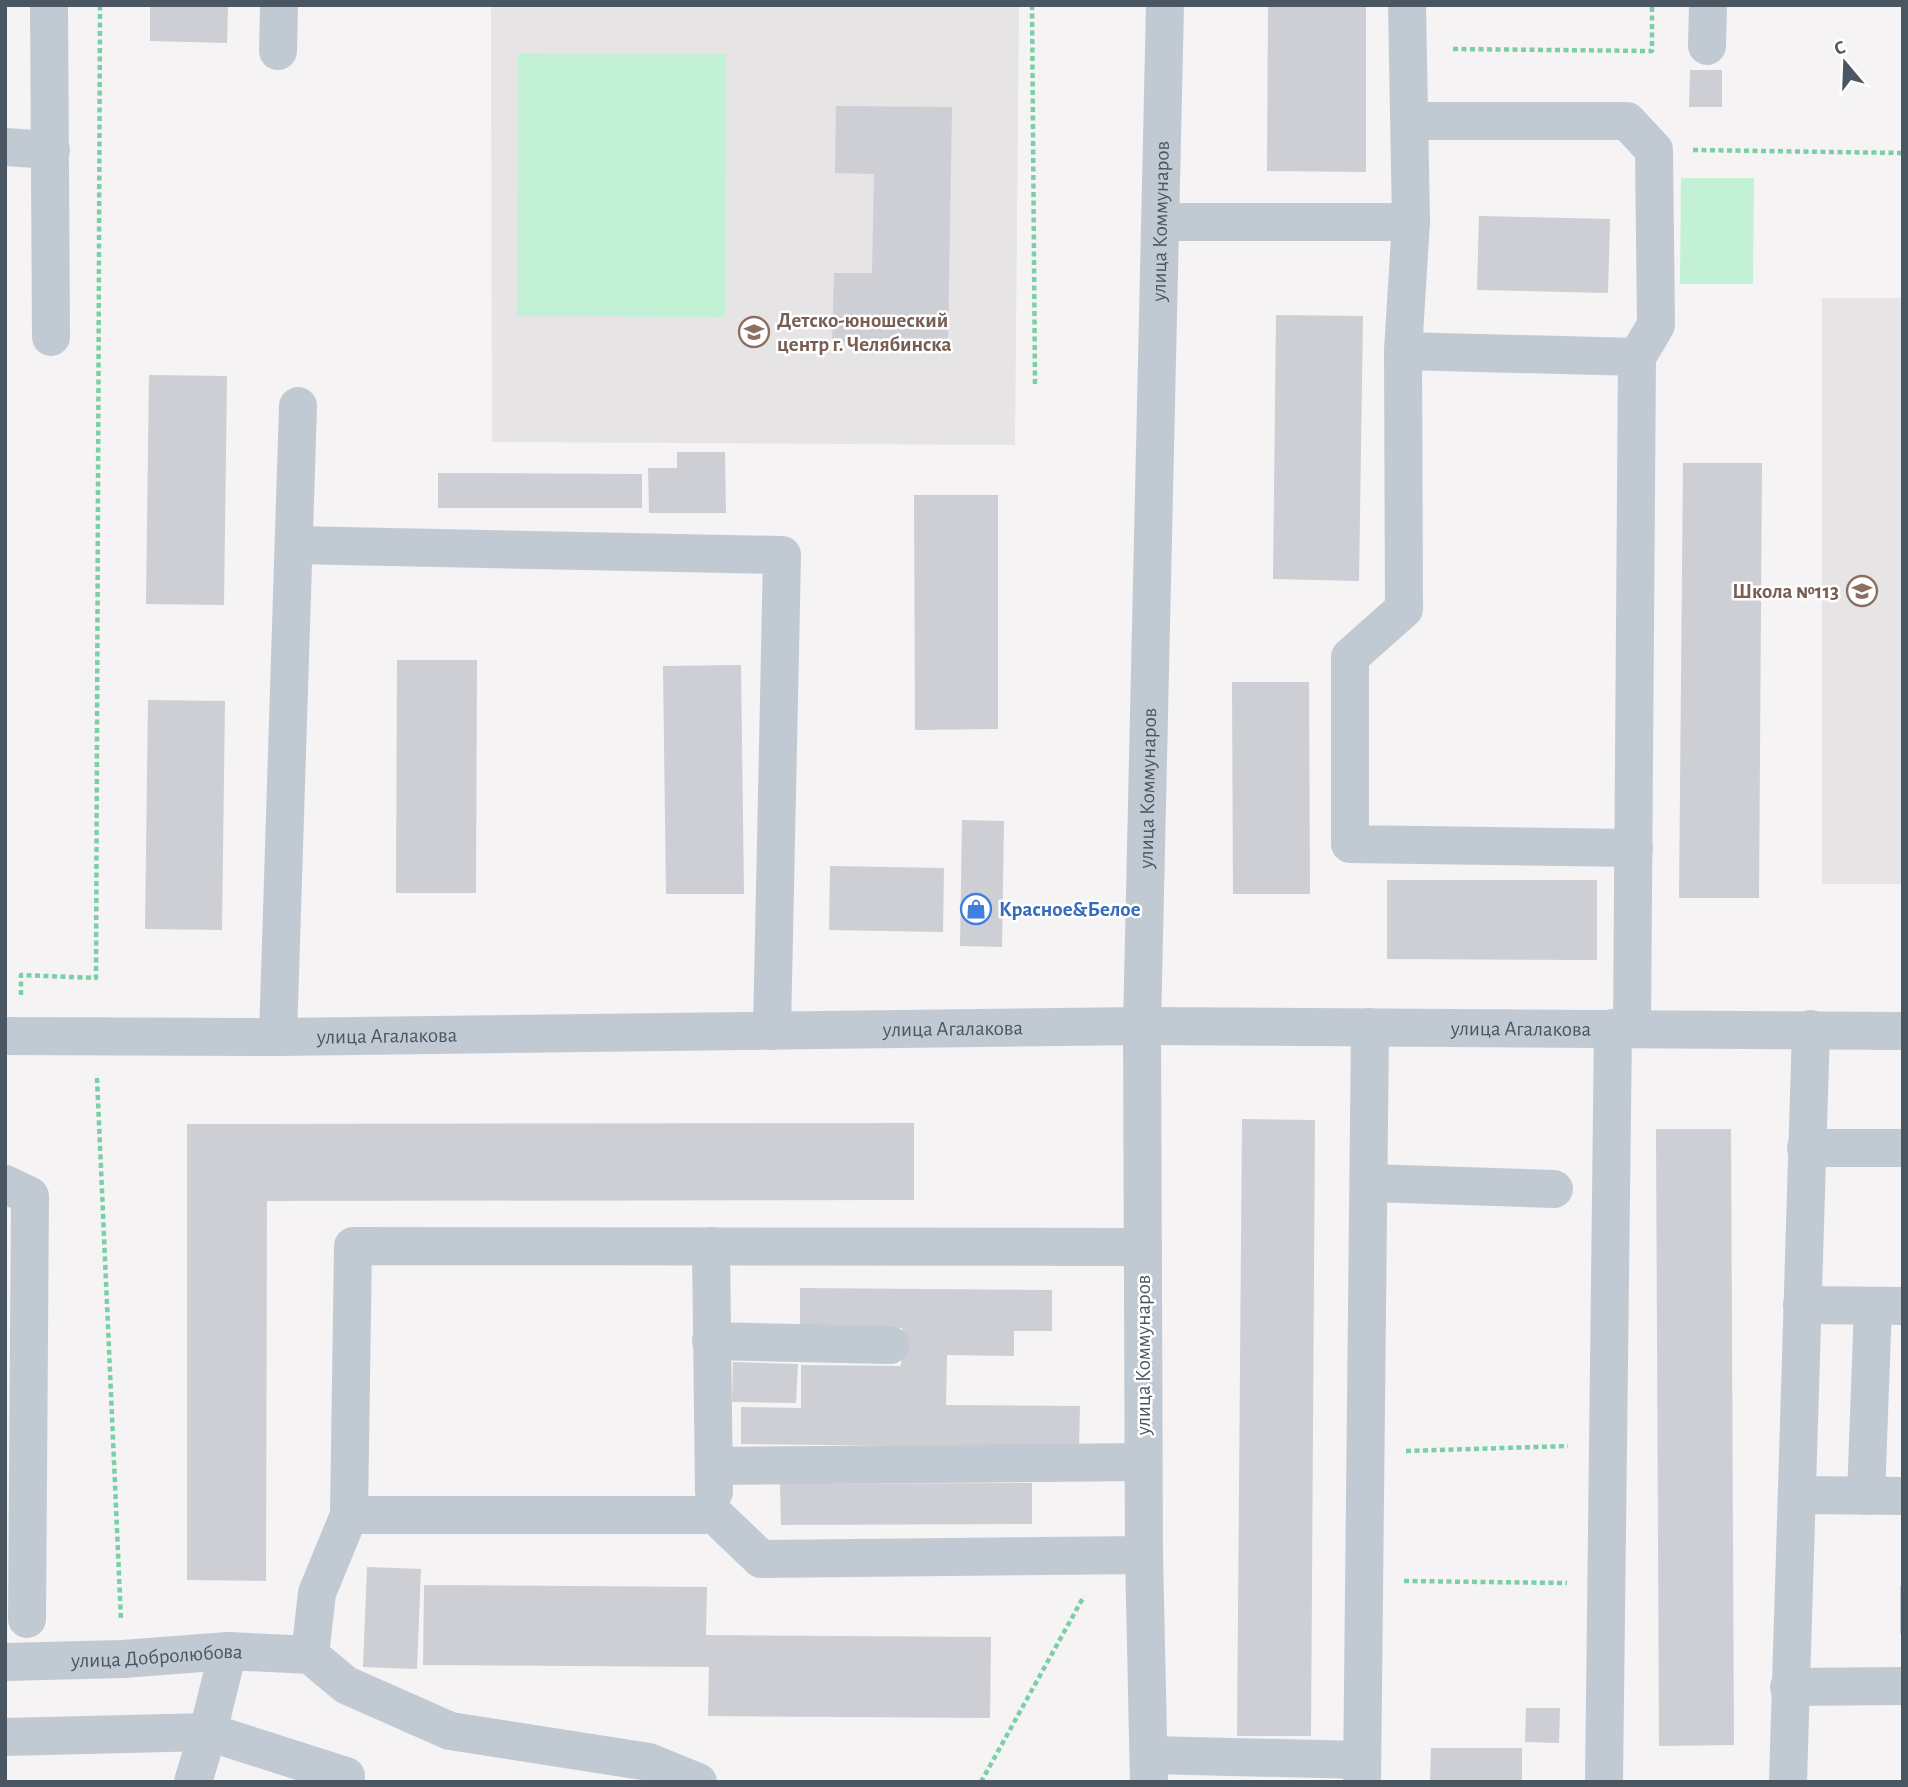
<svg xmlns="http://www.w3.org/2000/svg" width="1908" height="1787" viewBox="0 0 1908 1787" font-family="'Alegreya Sans',sans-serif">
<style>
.education{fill:#e6e4e5}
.green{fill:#c3f1d5}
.building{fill:#cdcfd5}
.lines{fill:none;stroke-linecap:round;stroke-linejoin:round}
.path{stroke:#7ad0a6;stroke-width:4.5;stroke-dasharray:5 3.5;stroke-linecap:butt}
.minor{stroke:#c1cad2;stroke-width:38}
.labels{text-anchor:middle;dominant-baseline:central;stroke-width:5;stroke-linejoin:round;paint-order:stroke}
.street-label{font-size:21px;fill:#4a5661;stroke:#fff}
.education-label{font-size:21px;font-weight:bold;fill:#785e54;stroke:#fff;text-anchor:start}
.shop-label{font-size:21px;font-weight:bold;fill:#366cbe;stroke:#fff;text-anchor:start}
</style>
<rect width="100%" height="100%" fill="#f5f3f3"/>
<g class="education">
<path d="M491,5h528l-4,440 -523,-3z"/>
<rect x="1822" y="298" width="81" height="586"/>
</g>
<g class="green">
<path d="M518,53l208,1 -1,263 -208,-1z"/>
<path d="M1681,178h73l-1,106h-73z"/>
</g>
<g class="building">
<path d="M150,5h78l-1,38 -77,-2z"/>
<path d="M1268,5h98v167l-99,-1z"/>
<path d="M1690,70h32v37h-33z"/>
<path d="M836,106l116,1 -4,237 -116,-2 2,-69h38l2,-99 -39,-1z"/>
<path d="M1479,216l131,3 -2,74 -131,-3z"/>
<path d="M1276,315l87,1 -4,265 -86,-2z"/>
<path d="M149,375l78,1 -3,229 -78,-1z"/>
<path d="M677,452h48l1,61h-77l-1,-45h29z"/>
<path d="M1683,463h79l-3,435h-80z"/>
<path d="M438,473l204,1v34h-204z"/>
<path d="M914,495h84v234l-83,1z"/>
<path d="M397,660h80l-1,233h-80z"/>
<path d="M741,665l3,229h-78l-3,-228z"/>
<path d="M1232,682h77l1,212h-77z"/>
<path d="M148,700l77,1 -3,229 -77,-1z"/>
<path d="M962,820l42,1 -2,126 -42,-1z"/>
<path d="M830,866l114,2 -1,64 -114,-2z"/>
<path d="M1387,880h210v80l-210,-1z"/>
<path d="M1242,1119l73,1 -4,616h-74z"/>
<path d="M914,1123v77l-647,1 -1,380 -79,-1v-456z"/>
<path d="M1656,1129h75l3,616 -75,1z"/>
<path d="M800,1288l252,2v41h-38v25l-67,-1 -1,50 134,1 -1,42 -338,-4v-37l60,1v-43l100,1 1,-38 -102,-1z"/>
<path d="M733,1362l65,2 -2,39 -64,-1z"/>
<path d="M1032,1483v41l-251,1 -1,-41z"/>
<path d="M367,1567l54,2 -4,100 -54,-2z"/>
<path d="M424,1585l283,2 -1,48 285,2 -1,81 -282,-2 1,-49 -286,-2z"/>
<rect x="1900" y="1586" width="3" height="48"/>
<path d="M1526,1708h34l-1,35 -34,-1z"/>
<path d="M1431,1748h91v34h-92z"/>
</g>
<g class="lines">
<g class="path">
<path d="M1032,5l3,379"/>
<path d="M1453,49l199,2v-46"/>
<path d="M1693,150l210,3"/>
<path d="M21,995v-20l75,3 4,-973"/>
<path d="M97,1078l24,542"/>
<path d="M1406,1451l162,-5"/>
<path d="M1404,1581l163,2"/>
<path d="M981,1782l103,-186"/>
</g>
<g class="minor">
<path d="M49,5l2,332"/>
<path d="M1407,5l4,217 -8,129 1,258 -54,48v187l284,4"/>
<path d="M1707,46l1,-41"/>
<path d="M278,51l1,-46"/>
<path d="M1410,121h217l27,29 2,175 -19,32 -5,671"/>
<path d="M5,147l46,3"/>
<path d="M1162,222h249"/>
<path d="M1403,351l234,6"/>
<path d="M294,545l488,10 -10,476"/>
<path id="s1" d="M5,1036l273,1 864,-11 761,5"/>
<path d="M278,1037l20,-631"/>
<path d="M1806,1148h97"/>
<path d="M1370,1183l184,6"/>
<path d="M5,1184l25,12 -3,423"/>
<path d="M711,1246l3,246"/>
<path d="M1143,1247l-790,-1 -4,269h366l46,44 383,-4"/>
<path d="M1802,1305l101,1"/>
<path d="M711,1341l179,4"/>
<path d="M714,1466l429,-4"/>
<path d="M1797,1495l106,1"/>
<path d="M1866,1496l7,-190"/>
<path d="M349,1515l-32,78 -7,62 36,30 104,46 199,31 49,20"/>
<path id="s2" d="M5,1662l118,-3 105,-8 82,4"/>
<path d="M1789,1687l114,-1"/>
<path d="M5,1737l203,-5 138,44 -1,6"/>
<path d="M1149,1755l213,5"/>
<path d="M193,1782l15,-50 20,-81"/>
<path id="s3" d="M1149,1782l-5,-227 -2,-529 23,-1021"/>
<path d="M1362,1782l8,-755"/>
<path d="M1604,1782l9,-754"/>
<path d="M1788,1782l23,-753"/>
</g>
</g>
<defs>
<g id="school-ring" transform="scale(1.575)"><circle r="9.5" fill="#fff" stroke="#8d6e63" stroke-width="1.5"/><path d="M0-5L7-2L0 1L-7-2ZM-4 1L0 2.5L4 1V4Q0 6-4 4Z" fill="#8d6e63"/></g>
<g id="shop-ring" transform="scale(1.575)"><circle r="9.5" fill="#fff" stroke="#3f7fe0" stroke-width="1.5"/><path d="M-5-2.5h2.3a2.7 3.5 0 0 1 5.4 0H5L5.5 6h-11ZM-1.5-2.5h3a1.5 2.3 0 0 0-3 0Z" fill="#3f7fe0"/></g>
</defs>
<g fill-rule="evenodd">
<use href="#school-ring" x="754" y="332"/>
<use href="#school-ring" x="1862" y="591"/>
<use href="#shop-ring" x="976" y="909"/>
</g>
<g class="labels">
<g class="street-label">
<text stroke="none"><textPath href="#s3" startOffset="1561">улица Коммунаров</textPath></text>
<text stroke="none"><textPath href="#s3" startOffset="994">улица Коммунаров</textPath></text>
<text stroke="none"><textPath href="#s1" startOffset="1516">улица Агалакова</textPath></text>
<text stroke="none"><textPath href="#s1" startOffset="948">улица Агалакова</textPath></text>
<text stroke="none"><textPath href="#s1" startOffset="382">улица Агалакова</textPath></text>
<text transform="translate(1143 1355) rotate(-90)">улица Коммунаров</text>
<text stroke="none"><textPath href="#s2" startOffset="152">улица Добролюбова</textPath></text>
</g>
<g class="education-label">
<text x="777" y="320">Детско-юношеский<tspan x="777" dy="24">центр г. Челябинска</tspan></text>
<text x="1839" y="591" text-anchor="end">Школа №113</text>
</g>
<g class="shop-label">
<text x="999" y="909">Красное&amp;Белое</text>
</g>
</g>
<rect width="1908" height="1787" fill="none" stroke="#4a5661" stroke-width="14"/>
<g transform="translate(1845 63) rotate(341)" stroke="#ffffff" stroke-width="5" paint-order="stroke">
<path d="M0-5L12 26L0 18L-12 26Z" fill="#4a5661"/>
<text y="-10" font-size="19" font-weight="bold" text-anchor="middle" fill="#4a5661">С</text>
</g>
</svg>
